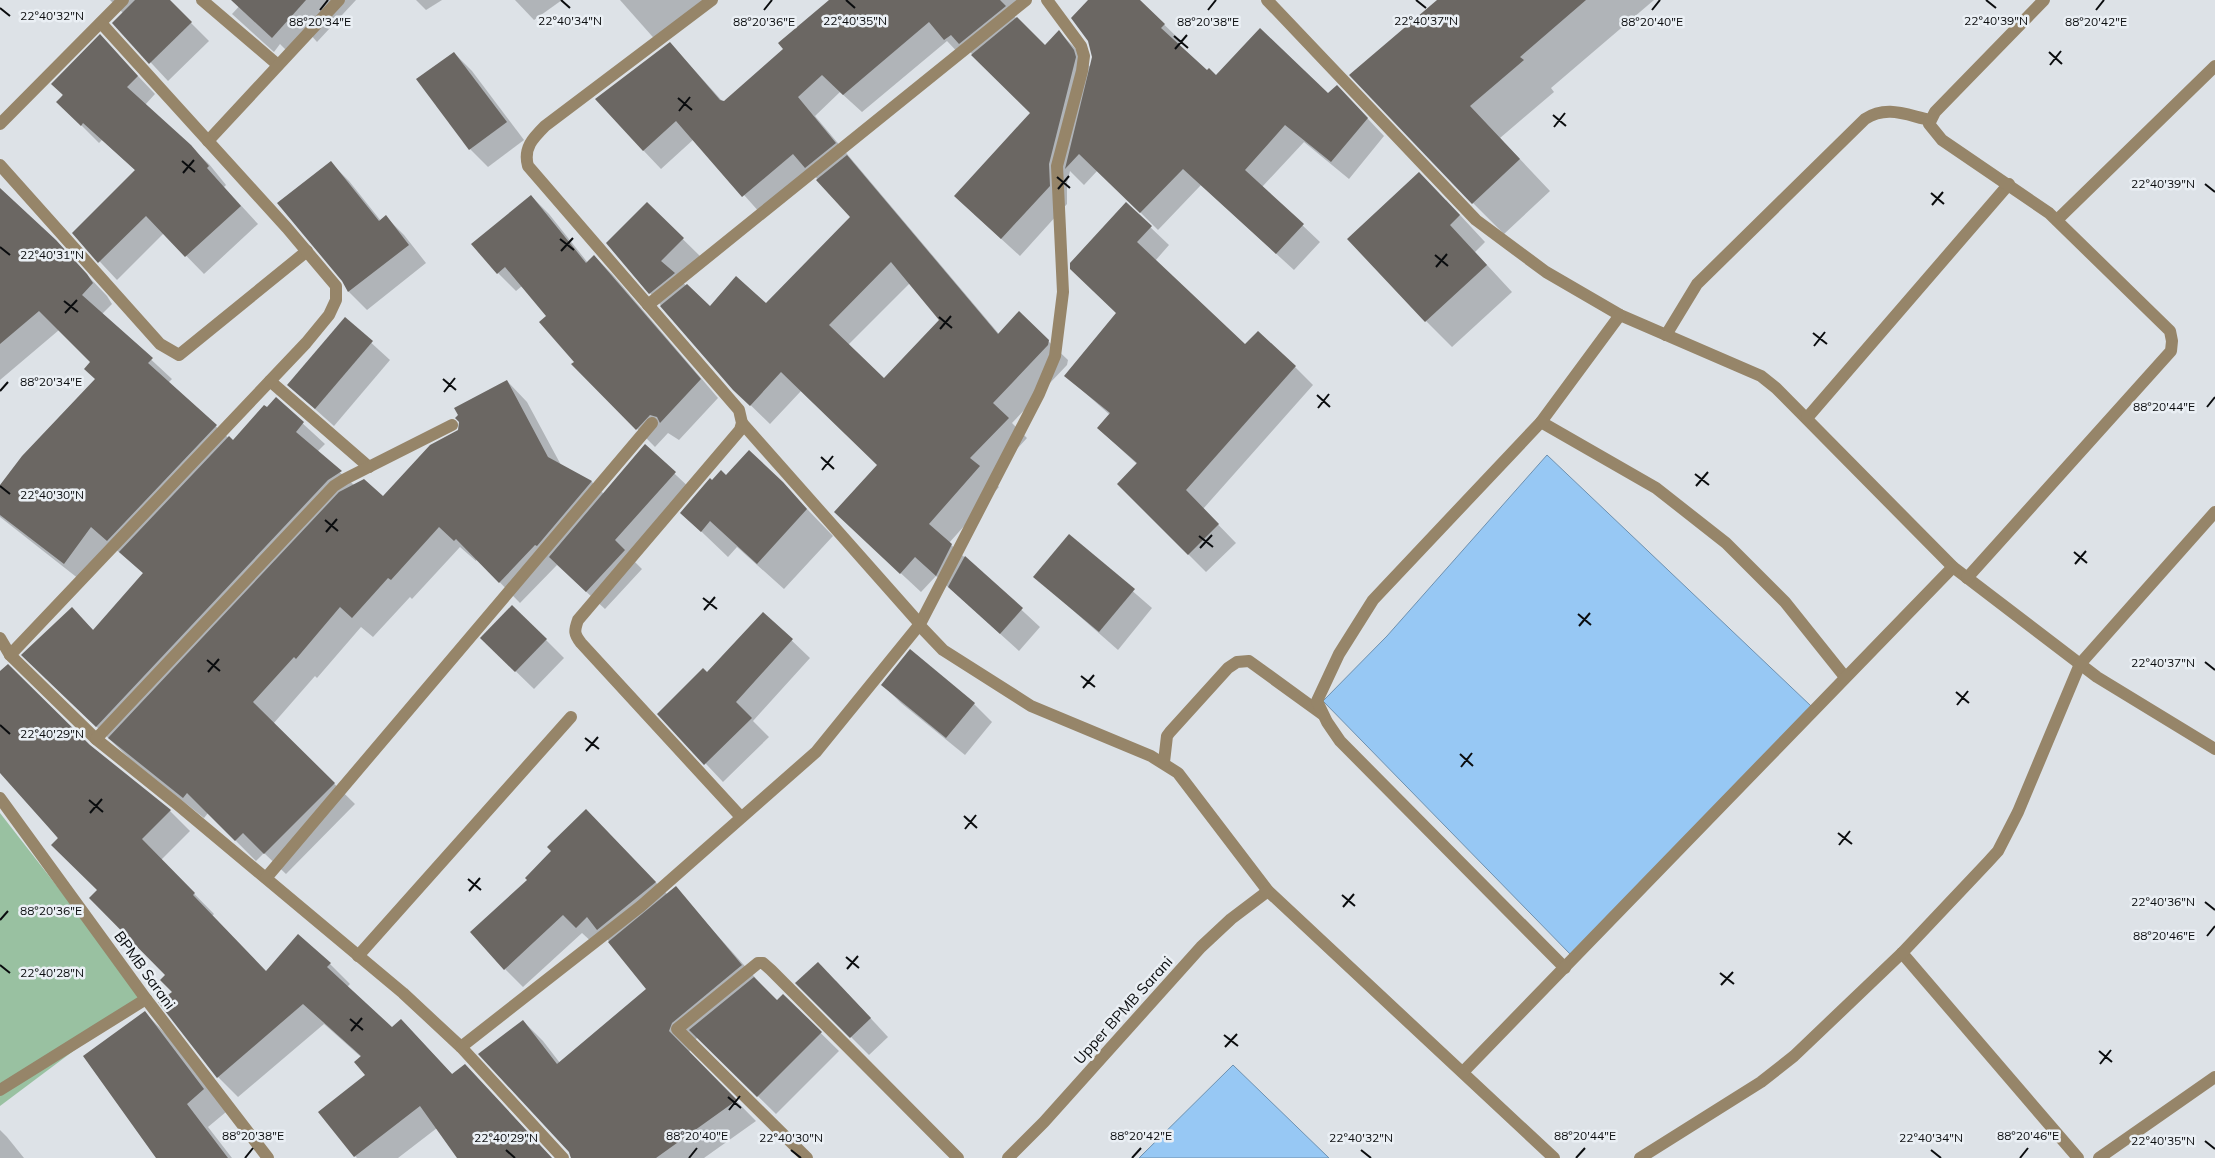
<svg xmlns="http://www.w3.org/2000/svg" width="2215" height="1158" viewBox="0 0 2215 1158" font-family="Mulish,sans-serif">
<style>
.green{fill:#99c1a1}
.water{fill:#97c8f4;stroke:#6d90af}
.shadow{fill:#0003;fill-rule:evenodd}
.building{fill:#6b6763;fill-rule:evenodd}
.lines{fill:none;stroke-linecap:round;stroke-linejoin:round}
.minor{stroke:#968569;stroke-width:12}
.ticks{fill:none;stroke:#0a0c0e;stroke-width:2}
.labels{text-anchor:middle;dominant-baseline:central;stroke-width:5;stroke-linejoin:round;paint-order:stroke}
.street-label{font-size:15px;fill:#0a0c0e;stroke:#eaeff4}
.ticks-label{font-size:12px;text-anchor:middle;fill:#0a0c0e;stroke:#eaeff4;stroke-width:5;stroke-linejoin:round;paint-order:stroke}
</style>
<rect width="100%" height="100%" fill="#dde2e7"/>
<path class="green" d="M0,813l144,185 -144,108z"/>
<g class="water">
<path d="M1547,455l264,251 -239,250 -249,-255 64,-65z"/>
<path d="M1233,1065l96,93h-190z"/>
</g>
<g class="shadow">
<path d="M110,0h58l41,41 -41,40 -54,-58 9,-10z"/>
<path d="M245,0h111l-39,42 -7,-8 -19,21 -11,-11 -6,8 -42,-38z"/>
<path d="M416,0h26l-16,10z"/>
<path d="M515,0h47l-28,20z"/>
<path d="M620,0h87l-48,44z"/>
<path d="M831,0h190l-7,16 31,31 14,-15 18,18 14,18 2,-11 -3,-57h49l43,42 -3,4 28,26 9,5 112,18 26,9 30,32 -35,43 -45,-37 -42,45 58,55 -26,28 -93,-85 -43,45 -60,-60 -14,15 -14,-14 -3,12v21l-47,52 -46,-42 57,-101 -61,-61 -7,6 -16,-17 -85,71 -22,-20 -25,24 184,218 49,7 20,19 -1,5 -55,58 15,15 -37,40 9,9 -50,56 91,84 -21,24 -83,-75 -15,16 -86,-80 43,-47 -77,-74 -31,33 -36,-35 -84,-96 -3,-89 54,53 -22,22 31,29 57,-3 85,-88 -41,-45 -50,42 -67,-75 -33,30 -18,-19 27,-107 54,60 61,-54zM910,283l31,37 -57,60 -36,-35z"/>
<path d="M1440,0h214l-103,88 3,4 -54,46 50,53 -46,43 -31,-31z"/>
<path d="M100,36l55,58 -10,11 64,59 17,21 -2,2 34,37 -54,50 -40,-41 -47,47 -43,-46 62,-63 -34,-31 -3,3 -41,-41z"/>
<path d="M454,53l18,18 52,69 -36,27 -18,-18z"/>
<path d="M331,163l18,18 32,40 5,-4 18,18 22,28 -59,47 -18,-18 -6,-12z"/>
<path d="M0,190l55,51 52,55 5,8 -10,10 70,65 -4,4 65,59 43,-43 49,45 -8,8 37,33 29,13 77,-67 47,-50 20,21 34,63 31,17 12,12 41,-48 48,45 -61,68 10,10 -37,40 -48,-44 -37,38 -43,-44 -1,2 -16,-14 -48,52 -2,-2 -37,40 -12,-10 -44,51 -2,-2 -42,48 82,80 -69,70 -22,-21 -8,8 -48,-48 -4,5 -74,-59 -86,-83 28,-67 22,22 50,-57 -32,-28 -28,37 -84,-66v-30l96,-107 -3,-16 -34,-34 -59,50z"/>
<path d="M531,196l18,18 39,49 6,-7 18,18 106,124 -39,42 -11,-7 -13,14 -82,-83 2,-2 -27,-46 -26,-30 -6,5 -18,-18z"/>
<path d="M1446,200l39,42 -10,10 37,40 -60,55 -26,-26z"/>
<path d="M1126,204l43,41 -14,16 90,85 50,21 18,18 -110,124 33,34 -30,29 -88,-88 20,-19 -40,-37 12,-13 -44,-39 51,-63z"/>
<path d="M345,319l45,41 -56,66 -46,-41z"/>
<path d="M726,476l56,7 51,53 -49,53 -47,-42 -9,10 -46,-44 30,-31z"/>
<path d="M1069,536l83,72 -34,42 -83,-73z"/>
<path d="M763,613l47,45 -57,63 16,16 -46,45 -64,-68 49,-40z"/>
<path d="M546,640l18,18 -30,31 -34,-33z"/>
<path d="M910,651l64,53 18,18 -27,33 -64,-52 -18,-18z"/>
<path d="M0,672l170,139 20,20 -29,29 53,54 -2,2 54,56 64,-8 20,20 -3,3 45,42 9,-9 52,55 12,-10 87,93h-94l-21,-30 -39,30h-41l-2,-2 12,-81 -6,-18 -37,-33 -86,73 -20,-20 -51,-102 -167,-209z"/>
<path d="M604,829l64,66 7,-7 102,114 6,-6 56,55 -63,63 -78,-77 -6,6 -3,10 67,68 -52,37h-133l-48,-137 20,20 17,22 88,-73 -44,-55 -9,10 -13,-12 -59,54 -18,-18z"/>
<path d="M836,981l52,56 -19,18 -72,-72z"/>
<path d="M145,1013l22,22 59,77 -18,15 24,31h-74z"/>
<path d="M0,1130l7,7 17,21h-24z"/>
</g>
<g class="building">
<path d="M135,0h35l22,22 -43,42 -37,-41z"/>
<path d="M231,0h75l-34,38z"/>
<path d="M829,0h171l6,6 -47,38 -8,-9 -7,5 -15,-18 -86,73 -21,-20 -24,22 38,46 -31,25 -12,-14 -51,43 -66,-76 -33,30 -48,-52 75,-57 50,58 4,1 59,-52 -5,-6z"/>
<path d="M1088,0h52l25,24 -4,4 46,42 2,-2 7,7 44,-47 68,65 9,-8 31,33 -37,44 -46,-37 -40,45 59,54 -28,30 -93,-85 -43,44 -61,-59 -14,15 27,-112 -4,-16 -17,-23z"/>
<path d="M1437,0h149l-66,57 4,3 -54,46 50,53 -48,45 -123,-129z"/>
<path d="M1017,17l28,28 14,-15 15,20 2,7 -27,107 1,22 -49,53 -47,-43 76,-83 -59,-58z"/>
<path d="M100,34l38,42 -11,11 64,58 18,21 -2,2 34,38 -56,51 -39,-41 -48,47 -26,-30 63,-63 -52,-47 -2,3 -25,-24 7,-7 -12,-11z"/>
<path d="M454,52l53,70 -38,28 -53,-71z"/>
<path d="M847,155l151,179 21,-23 30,29 -1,5 -55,58 16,15 -39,40 10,8 -51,58 23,20 -16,32 -21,-19 -15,17 -66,-62 43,-47 -96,-93 -31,34 -17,-16 -73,-84 27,-22 23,22 26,-30 30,27 84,-86 -34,-37zM891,262l48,58 -55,58 -55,-53z"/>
<path d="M331,161l48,60 7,-6 23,30 -61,47 -6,-11 -65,-78z"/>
<path d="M1419,172l41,43 -10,10 37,40 -62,57 -78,-83z"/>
<path d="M0,188l56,52 31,34 6,9 -11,12 71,63 -5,5 69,62 -110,116 -16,-14 -27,37 -64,-49v-30l22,-29 73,-77 -11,-10 6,-7 -51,-51 -39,33z"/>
<path d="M531,195l55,68 8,-8 107,124 -41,44 -3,-6 -7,-2 -14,15 -65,-66 3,-2 -35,-40 7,-6 -41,-49 -8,7 -26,-30z"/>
<path d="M647,202l37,36 -23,23 14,12 -26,21 -43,-51z"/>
<path d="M1126,202l26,24 -15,16 108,102 13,-13 38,35 -110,124 33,34 -31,31 -71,-71 20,-21 -40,-35 13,-15 -46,-37 52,-63 -46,-44v-6z"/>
<path d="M345,317l28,24 -58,68 -28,-24z"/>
<path d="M507,380l41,77 44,24 -55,65 -2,-1 -36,38 -43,-44 -2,2 -15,-14 -48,53 -3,-2 -36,40 -12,-11 -44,52 -2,-2 -41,45 82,81 -71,71 -21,-21 -8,8 -48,-48 -4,5 -75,-60 231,-246 25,-13 19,17 47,-51 28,-15 1,-8 -4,-4 3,-3 -4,-7z"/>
<path d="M276,397l28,25 -8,10 46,39 -14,9 -232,247 -75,-72 51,-48 21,23 50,-57 -24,-21 110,-116 4,4 31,-35 3,2z"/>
<path d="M645,444l31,28 -61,68 10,10 -39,42 -37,-35z"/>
<path d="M749,450l34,32 24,27 -50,55 -47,-43 -9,11 -21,-19 30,-35 2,2 9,-10 5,5z"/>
<path d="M1069,534l66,55 -36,43 -66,-55z"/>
<path d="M965,556l58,52 -23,26 -52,-47z"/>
<path d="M512,605l35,34 -32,33 -35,-34z"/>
<path d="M763,612l30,27 -57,63 16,16 -48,47 -47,-51 46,-46 4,4z"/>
<path d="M910,649l65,54 -29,35 -65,-53z"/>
<path d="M8,664l82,81 81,65 -29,29 53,54 -2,2 73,76 32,-37 33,29 -4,4 65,60 9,-8 51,55 13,-10 87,94h-95l-37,-52 -66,51 -36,-45 47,-37 -11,-13 7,-6 -58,-52 -86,74 -59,-76 14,-10 -12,-12 5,-5 -76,-77 8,-8 -46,-45 7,-7 -58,-65v-102z"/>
<path d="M586,809l70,73 -59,48 -10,-13 -11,11 -13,-13 -59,55 -34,-38 57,-52 -2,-2 26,-27 -4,-4z"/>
<path d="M676,886l66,79 -70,58 -3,8 68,69 -81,58h-85l-2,-6 -91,-98 45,-34 34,44 89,-75 -38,-47z"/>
<path d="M818,962l53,56 -21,20 -55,-55z"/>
<path d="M754,977l23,23 6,-6 39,38 -65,65 -68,-67z"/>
<path d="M145,1011l59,78 -17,15 41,54h-72l-73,-102z"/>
</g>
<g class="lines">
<g class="minor">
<path d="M202,0l76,65"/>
<path d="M712,0l-167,126c-12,12 -22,22 -17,40l211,244 3,13 -2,7 -162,190c-4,11 -4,14 3,23l160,174"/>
<path d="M1047,0l34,46 3,10 -2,15 -25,95 6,126 -8,64 -16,38 -119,230 2,4 21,22 88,56 120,50 27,17 90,118 286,267"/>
<path d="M1267,0l209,220 70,52 74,43 141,61 15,12 177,179 144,110 118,72"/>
<path d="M0,124l123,-124"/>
<path d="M208,141l131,-141"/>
<path d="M0,165l160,179 19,11 128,-104"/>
<path d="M2057,220l158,-154"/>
<path d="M648,305l378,-305"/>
<path d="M1666,335l31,-51 168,-165c22,-14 41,-4 65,1"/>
<path d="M270,381l99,86"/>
<path d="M1807,418l202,-234"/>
<path d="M1541,422l79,-107"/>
<path d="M1967,578l204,-227 1,-10 -2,-10 -121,-118 -107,-73 -13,-16 6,-12 109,-112"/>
<path d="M0,638l10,17 86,84 81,65 226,189 58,54 102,111"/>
<path d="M10,655l296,-312 23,-28 7,-15v-14l-49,-58 -186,-205"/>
<path d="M96,739l238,-253 11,-7 107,-54"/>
<path d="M1164,762l3,-26 3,-4 58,-64 9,-6 12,-1 73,53"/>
<path d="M0,798l146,201 122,159"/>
<path d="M266,878l386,-455"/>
<path d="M1902,953l176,205"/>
<path d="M358,956l213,-239"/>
<path d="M1565,968l-225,-227 -13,-19 -10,-21 22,-47 34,-54 168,-178 115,66 70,55 59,59 60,75"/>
<path d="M461,1047l180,-141 175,-154 104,-128 -178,-201"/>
<path d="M1463,1072l490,-505"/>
<path d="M0,1090l146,-91"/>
<path d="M807,1158l-130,-129 81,-66h5l8,7 187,188"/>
<path d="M1008,1158l36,-36 157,-175 30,-28 37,-28"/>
<path d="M1640,1158l121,-76 33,-26 108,-103 86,-91 10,-11 20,-39 62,-148 135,-152"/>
<path d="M2099,1158l116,-81"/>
</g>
</g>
<path class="ticks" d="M561,0l9,8M846,0l9,8M1416,0l10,8M1986,0l10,8M0,8l10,8M320,10l8,-10M764,10l8,-10M1208,10l8,-10M1652,10l8,-10M2096,10l8,-10M1174,36l14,12M1175,49l12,-14M2049,52l13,12M2050,65l11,-14M678,98l14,12M679,111l11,-14M1553,115l13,11M1554,127l11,-14M182,161l13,11M183,173l11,-13M1057,177l13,11M2205,184l10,8M1058,189l11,-13M1931,193l13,11M1932,205l11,-13M560,239l14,11M0,247l10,8M561,251l12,-13M1435,255l13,11M1436,267l11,-13M64,301l14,11M65,313l12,-13M939,317l13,11M940,329l11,-13M1813,333l14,11M1814,346l11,-14M443,379l13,11M0,391l8,-9M444,392l11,-14M1317,395l13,12M2207,407l8,-10M1318,408l11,-14M821,457l13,12M822,470l11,-14M1695,474l14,11M0,486l10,8M1696,486l12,-14M325,520l13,11M326,532l11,-13M1199,536l14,11M1200,548l12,-13M2074,552l13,11M2075,564l11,-13M703,598l14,11M704,610l11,-13M1578,614l13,11M1579,626l11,-13M207,660l13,11M2205,662l10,8M208,672l11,-13M1081,676l14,11M1083,688l11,-13M1956,692l13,11M1957,705l11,-14M0,725l10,9M585,738l14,11M586,751l12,-14M1460,754l13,12M1461,767l11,-14M89,800l14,12M90,813l12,-14M964,816l13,12M965,829l11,-14M1838,833l14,11M1839,845l11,-14M468,879l13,11M469,891l11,-13M1342,895l13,11M2205,902l10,8M1343,907l11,-13M0,920l8,-9M2207,936l8,-10M846,957l13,11M0,965l10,8M847,969l11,-13M1720,973l14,11M1721,985l12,-13M350,1019l13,11M351,1031l11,-13M1224,1035l14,11M1225,1047l12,-13M2099,1051l13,11M2100,1064l11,-14M728,1097l13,11M729,1110l11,-14M2205,1141l10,8M506,1150l9,8M791,1150l10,8M1361,1150l10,8M1931,1150l10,8M245,1158l8,-10M689,1158l8,-10M1132,1158l9,-10M1576,1158l9,-10M2020,1158l8,-10"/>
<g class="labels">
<g class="street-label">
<text transform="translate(145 970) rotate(54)">BPMB Sarani</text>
<text transform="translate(1123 1010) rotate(-48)">Upper BPMB Sarani</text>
</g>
</g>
<g class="ticks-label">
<text x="52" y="20">22°40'32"N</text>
<text x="570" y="25">22°40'34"N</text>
<text x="855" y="25">22°40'35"N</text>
<text x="1426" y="25">22°40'37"N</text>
<text x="1996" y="25">22°40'39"N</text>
<text x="320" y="26">88°20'34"E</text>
<text x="764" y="26">88°20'36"E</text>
<text x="1208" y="26">88°20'38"E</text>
<text x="1652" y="26">88°20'40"E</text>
<text x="2096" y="26">88°20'42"E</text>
<text x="2163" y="188">22°40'39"N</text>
<text x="52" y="259">22°40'31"N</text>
<text x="51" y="386">88°20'34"E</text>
<text x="2164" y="411">88°20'44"E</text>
<text x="52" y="499">22°40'30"N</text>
<text x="2163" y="667">22°40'37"N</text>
<text x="52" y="738">22°40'29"N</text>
<text x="2163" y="906">22°40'36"N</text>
<text x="51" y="915">88°20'36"E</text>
<text x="2164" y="940">88°20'46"E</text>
<text x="52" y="977">22°40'28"N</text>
<text x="253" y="1140">88°20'38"E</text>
<text x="697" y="1140">88°20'40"E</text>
<text x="1141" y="1140">88°20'42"E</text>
<text x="1585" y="1140">88°20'44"E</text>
<text x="2028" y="1140">88°20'46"E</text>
<text x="506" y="1142">22°40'29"N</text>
<text x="791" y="1142">22°40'30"N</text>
<text x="1361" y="1142">22°40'32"N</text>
<text x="1931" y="1142">22°40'34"N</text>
<text x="2163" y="1145">22°40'35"N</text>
</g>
</svg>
